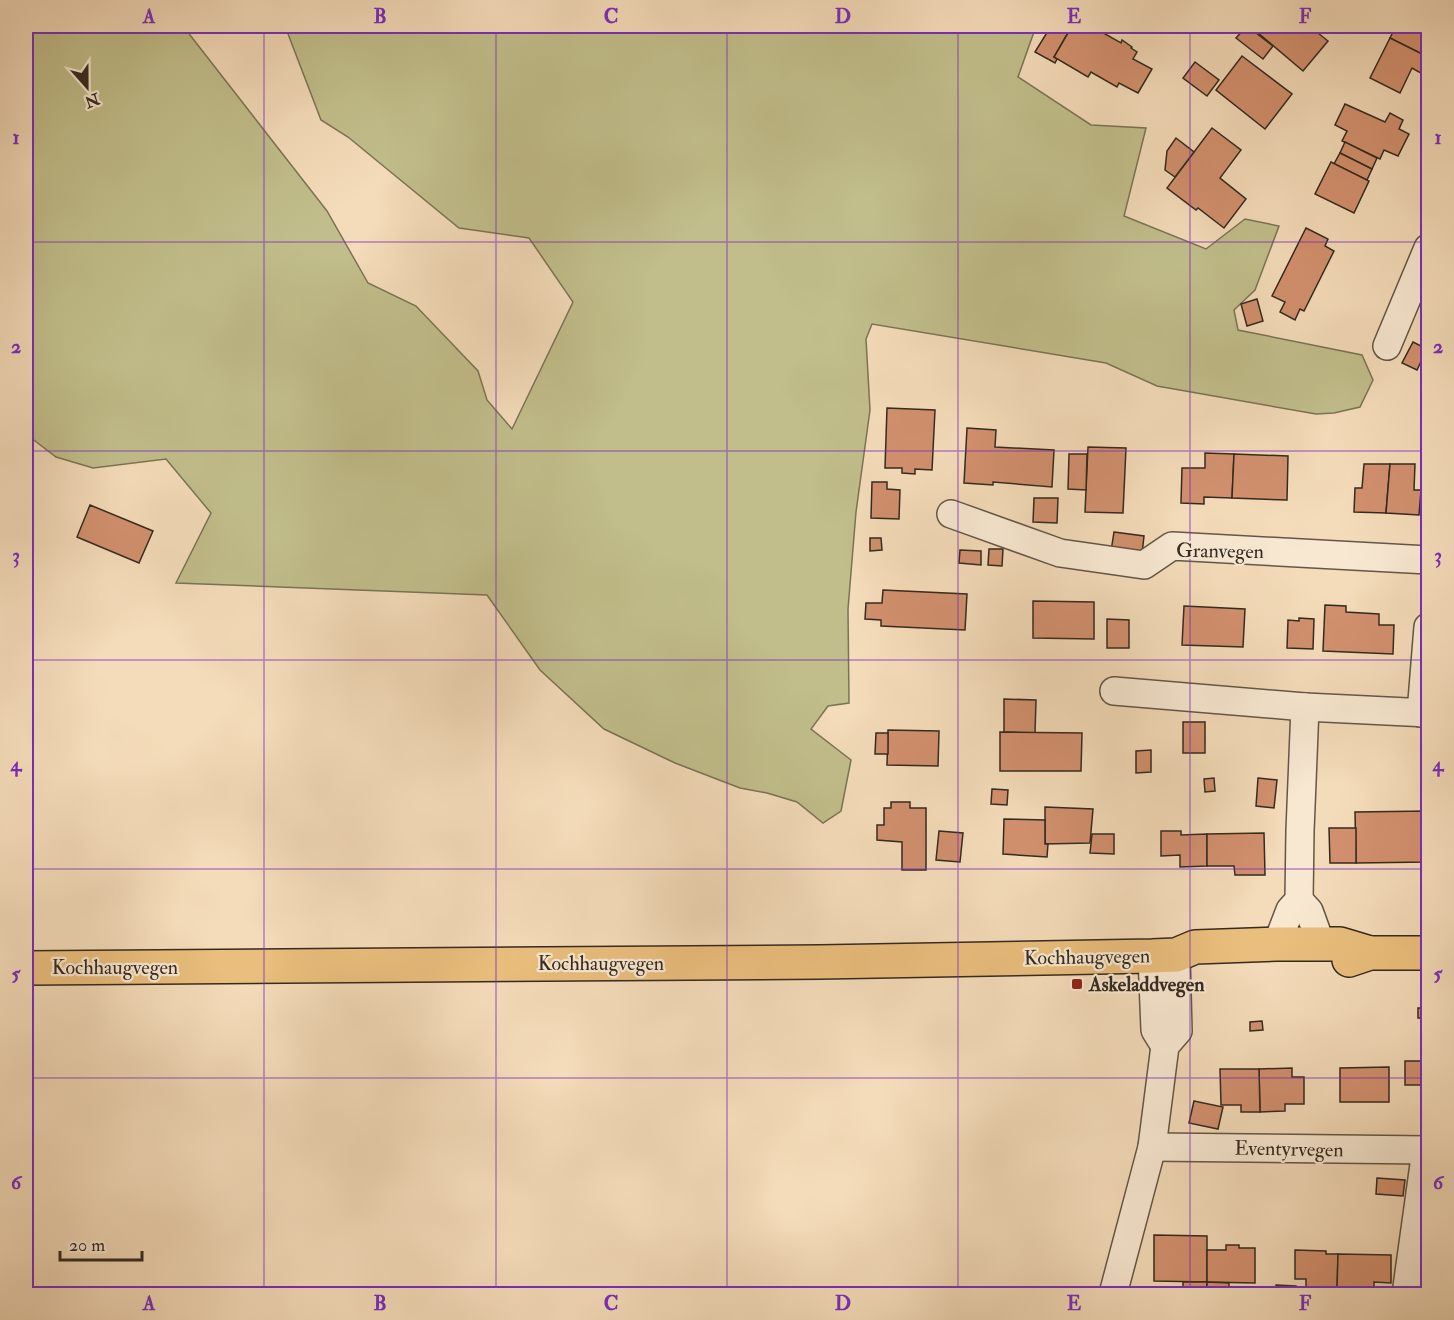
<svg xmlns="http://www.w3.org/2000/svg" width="1454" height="1320" viewBox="0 0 1454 1320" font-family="'IM FELL Double Pica',serif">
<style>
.green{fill:#c1be8b;stroke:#7a7456;stroke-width:1.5}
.building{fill:#d2906e;stroke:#342a21;stroke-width:1.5}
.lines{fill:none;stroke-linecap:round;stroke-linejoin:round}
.minor-casing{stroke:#645647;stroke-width:30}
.primary-casing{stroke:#342a21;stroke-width:36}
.minor{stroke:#f8e8d2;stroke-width:27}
.primary{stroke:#eabe7c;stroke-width:33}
.grid{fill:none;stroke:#7b2cbf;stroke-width:1.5;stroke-opacity:0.55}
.poi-dot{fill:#8f2418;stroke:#f8e8d2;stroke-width:2}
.labels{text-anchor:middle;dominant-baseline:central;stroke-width:4.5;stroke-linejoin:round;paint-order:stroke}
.street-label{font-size:20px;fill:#342a21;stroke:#f8e8d2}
.poi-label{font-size:20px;font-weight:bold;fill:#342a21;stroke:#f8e8d2;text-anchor:start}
.neatline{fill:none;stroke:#7b2cbf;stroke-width:2}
.grid-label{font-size:20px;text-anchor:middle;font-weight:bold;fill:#7b2cbf}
</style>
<rect width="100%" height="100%" fill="#f4dbb9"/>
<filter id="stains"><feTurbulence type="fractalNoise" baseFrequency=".00333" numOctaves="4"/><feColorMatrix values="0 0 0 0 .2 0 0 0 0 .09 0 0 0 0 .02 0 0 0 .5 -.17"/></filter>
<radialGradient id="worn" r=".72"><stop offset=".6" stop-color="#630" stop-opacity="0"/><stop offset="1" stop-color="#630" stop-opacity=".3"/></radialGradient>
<path class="green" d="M26,26h157l144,185 41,72 48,23 62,65 9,29 25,29 61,-127 -44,-64 -70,-10 -111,-91 -27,-17 -36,-94h745l5,3 -17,48 73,48 55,3 -22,88 82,33 39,-30 34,7 -24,64 -21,20 4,20 124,25 11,25 -13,27 -26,6 -18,1 -159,-28 -51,-23 -234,-39 -6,15 4,71 -14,102 -8,97 1,94 -21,3 -17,23 40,31 -10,51 -18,12 -26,-21 -30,-9 -27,-5 -65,-25 -71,-34 -64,-59 -53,-75 -311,-12 35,-70 -45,-54 -73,9 -37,-11 -30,-23z"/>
<g class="building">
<path d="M1051,26h21l-18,31 3,2 -2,4 -20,-11z"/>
<path d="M1072,26h19l30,17 1,-3 10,7 -1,1 6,4 -4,7 19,10 -14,24 -19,-10 -2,4 -26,-15 -3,5 -34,-20z"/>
<path d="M1247,26l26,20 -10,13 -27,-21z"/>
<path d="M1252,26h57l19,15 -25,30 -52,-44z"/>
<path d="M1396,26h32v31l-38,-19z"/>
<path d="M1390,38l38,19v20l-16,-9 -12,25 -30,-15z"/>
<path d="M1242,56l50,38 -27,35 -49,-39z"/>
<path d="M1195,62l24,18 -12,16 -24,-18z"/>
<path d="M1345,104l40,18 5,-9 13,7 -4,9 10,5 -11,22 -14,-6 -4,9 -38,-18 5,-10 -12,-6z"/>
<path d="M1212,128l29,22 -21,28 26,21 -22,29 -26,-20 -2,2 -29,-22z"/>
<path d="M1176,138l18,14 -19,25 -10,-7 2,-19z"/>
<path d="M1345,142l32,16 -5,11 -32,-16z"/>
<path d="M1340,153l32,16 -5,11 -33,-16z"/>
<path d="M1331,162l38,19 -15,32 -39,-19z"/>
<path d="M1306,228l22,11 -3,7 9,5 -30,60 -4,-2 -5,11 -15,-8 5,-10 -13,-6z"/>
<path d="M1257,299l6,22 -16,5 -6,-22z"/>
<path d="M1413,342l14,7 -10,21 -15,-7z"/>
<path d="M887,408l48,2 -3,60 -17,-1v5l-13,-1v-5h-17z"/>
<path d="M967,428l29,2 -1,17 59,3 -2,37 -59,-5v3l-29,-2z"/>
<path d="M1088,447l38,1 -3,65 -38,-1z"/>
<path d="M1205,453l29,1 -2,44 -28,-1v7l-23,-1 1,-35h23z"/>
<path d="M1069,454h18l-1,36 -18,-1z"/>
<path d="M1234,454l54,2 -1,44 -55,-2z"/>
<path d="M1364,464h26l-4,49 -32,-1 1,-24h7z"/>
<path d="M1390,464h25l-1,26h7l-2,25 -33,-2z"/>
<path d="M872,482h15v7l13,1 -1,29 -28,-1z"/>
<path d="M1034,498h24l-1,25 -24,-1z"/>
<path d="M90,505l63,26 -14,32 -62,-26z"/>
<path d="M1114,532l30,4 -2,18 -31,-3z"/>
<path d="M870,538h11l1,12 -12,1z"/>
<path d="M989,549h14l-1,17 -14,-1z"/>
<path d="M960,550l21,1v14l-22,-2z"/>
<path d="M883,590l84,4 -2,36 -84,-4v-6l-16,-1 1,-16h16z"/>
<path d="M1033,601l61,1v37l-61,-1z"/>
<path d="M1325,605l21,1v6l33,2v11h15l-1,29 -70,-3z"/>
<path d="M1184,606l61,3 -2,38 -61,-2z"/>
<path d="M1299,618l15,1 -1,30 -26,-1 1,-28 11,1z"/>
<path d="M1107,619l22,1v28h-22z"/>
<path d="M1004,699l32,1 -1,33 -31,-1z"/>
<rect x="1183" y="722" width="22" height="31"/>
<path d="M888,730l51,1 -1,35 -51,-1z"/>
<path d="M1000,732l82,1 -1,38h-81z"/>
<path d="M876,733h12v21h-13z"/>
<path d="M1151,750v22l-15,1v-22z"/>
<path d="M1214,778l1,13 -10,1 -1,-13z"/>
<path d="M1258,778l19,2 -3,28 -18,-2z"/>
<path d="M992,789l16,1 -1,15 -16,-1z"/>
<path d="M891,802h19v6h16v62h-24v-28l-25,-2v-15h7v-17h7z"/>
<path d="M1045,807l48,2 -3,34 -45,1z"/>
<path d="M1428,811v51l-72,1 -1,-51z"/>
<path d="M1004,819l41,1v24h3l-1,13 -44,-3z"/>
<path d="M1329,828h27v35h-26z"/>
<path d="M939,831l24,2 -3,29 -24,-2z"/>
<path d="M1161,831h20v4l26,-1v32l-27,1v-12l-19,1z"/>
<path d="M1264,833l1,42h-30l-1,-9h-27v-32z"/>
<path d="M1092,834h22v20l-24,-1z"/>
<rect x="1418" y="1008" width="10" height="10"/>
<path d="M1262,1021l1,9 -13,1v-9z"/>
<rect x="1405" y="1061" width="23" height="24"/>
<path d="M1389,1067v35h-49v-34z"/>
<path d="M1292,1068v9h12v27h-19v7l-25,1 -1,-43z"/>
<path d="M1220,1069h39l1,43h-19v-7h-20z"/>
<path d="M1194,1101l29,6 -5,22 -29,-6z"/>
<path d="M1377,1178l28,2 -2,16 -27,-2z"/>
<path d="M1154,1235l53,1v46l-53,-1z"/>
<path d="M1226,1245h13v3h16v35l-48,-1v-32h19z"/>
<path d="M1295,1250l31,1v3h12l-1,36 -31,-1v-10h-11z"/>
<path d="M1338,1254l53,1v28l-17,-1v9l-37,-1z"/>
<rect x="1183" y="1282" width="24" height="12"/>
<path d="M1207,1282l22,1v11h-22z"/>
<path d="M1276,1285l20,1v8h-21z"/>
</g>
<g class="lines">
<g class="minor-casing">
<g id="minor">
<path d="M1387,346l41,-98"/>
<path d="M951,514l109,39 84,12 28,-19 256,14"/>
<path d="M1114,691l191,16"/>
<path d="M1421,713l7,-86"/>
<path d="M1299,900l10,11 12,33"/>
<path d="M1277,944l13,-34 9,-10 1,-69 5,-124 123,6"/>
<path d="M1152,956l3,74 10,16"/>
<path d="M1152,1147l276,3"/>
<path d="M1113,1294l39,-147 13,-101 13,-15 -2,-76"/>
<path d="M1406,1294l20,-144"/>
</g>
</g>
<g class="primary-casing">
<g id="primary">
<path d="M1349,960l21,-7h58"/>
<path d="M26,968l794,-6 332,-6 24,-1 19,-8 82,-3h63l30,9"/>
</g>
</g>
<use href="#minor" class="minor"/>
<use href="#primary" class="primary"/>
</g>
<path class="grid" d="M264,26v1268M496,26v1268M727,26v1268M958,26v1268M1190,26v1268M26,242h1402M26,451h1402M26,660h1402M26,869h1402M26,1078h1402"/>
<rect class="poi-dot" x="1071" y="978" width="12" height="12" rx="3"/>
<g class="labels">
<g class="street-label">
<text transform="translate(1220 551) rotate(1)">Granvegen</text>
<text transform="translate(1087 957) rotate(-1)">Kochhaugvegen</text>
<text x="601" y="963">Kochhaugvegen</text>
<text x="115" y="967">Kochhaugvegen</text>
<text transform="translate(1289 1149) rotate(1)">Eventyrvegen</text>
</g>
<g class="poi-label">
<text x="1089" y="984">Askeladdvegen</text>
</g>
</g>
<rect width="1454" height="1320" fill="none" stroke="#f4dbb9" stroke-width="66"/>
<g transform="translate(87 87) rotate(159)" stroke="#f8e8d2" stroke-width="4.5" paint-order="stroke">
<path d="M0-4.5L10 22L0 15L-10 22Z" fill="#342a21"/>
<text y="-9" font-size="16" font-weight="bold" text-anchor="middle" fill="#342a21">N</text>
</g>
<path d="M60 1251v9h82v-9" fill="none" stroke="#342a21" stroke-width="3"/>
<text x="69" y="1251" font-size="18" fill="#342a21" stroke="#f8e8d2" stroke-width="4.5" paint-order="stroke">20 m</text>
<rect x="33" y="33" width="1388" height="1254" class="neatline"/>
<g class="grid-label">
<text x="149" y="23">A</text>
<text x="380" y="23">B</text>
<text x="611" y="23">C</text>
<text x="843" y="23">D</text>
<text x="1074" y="23">E</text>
<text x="1305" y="23">F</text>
<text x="16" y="144">1</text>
<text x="1438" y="144">1</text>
<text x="16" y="353">2</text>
<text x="1438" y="353">2</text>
<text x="16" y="562">3</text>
<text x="1438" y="562">3</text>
<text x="16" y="771">4</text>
<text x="1438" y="771">4</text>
<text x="16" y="980">5</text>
<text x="1438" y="980">5</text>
<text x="16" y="1189">6</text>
<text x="1438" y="1189">6</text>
<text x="149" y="1310">A</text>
<text x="380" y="1310">B</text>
<text x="611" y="1310">C</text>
<text x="843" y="1310">D</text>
<text x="1074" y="1310">E</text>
<text x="1305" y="1310">F</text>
</g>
<rect width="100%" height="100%" filter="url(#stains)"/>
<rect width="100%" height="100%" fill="url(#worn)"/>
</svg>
